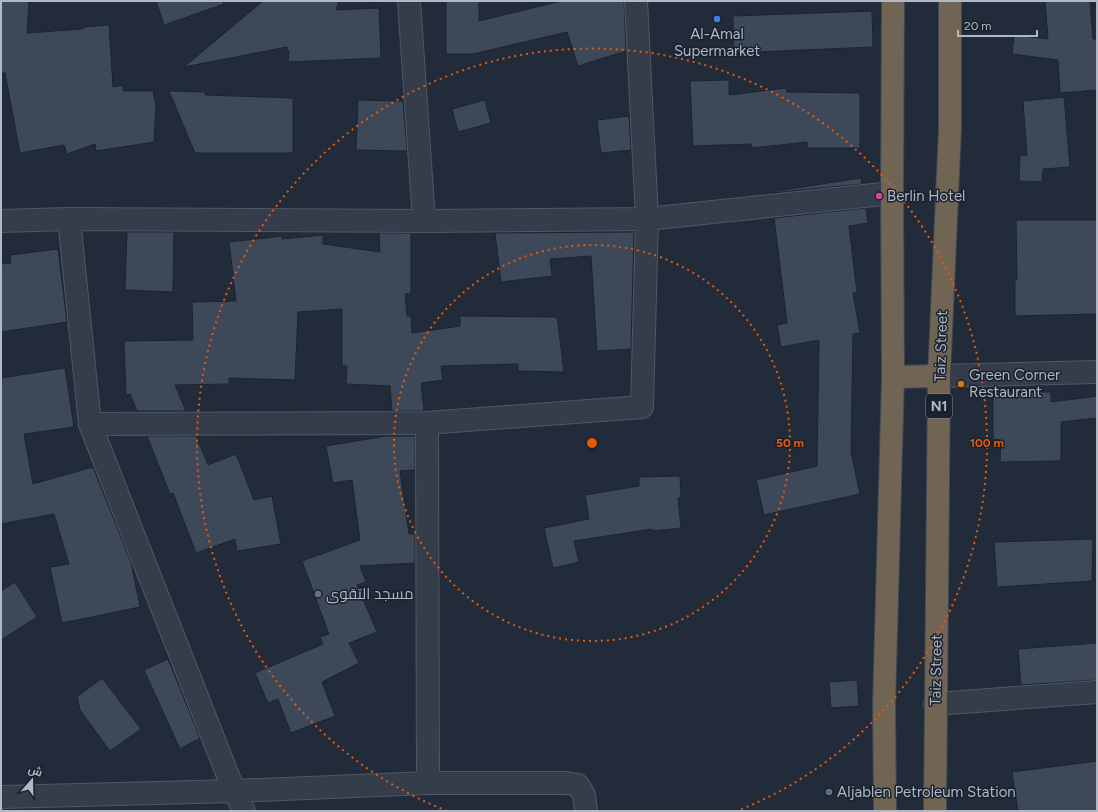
<svg xmlns="http://www.w3.org/2000/svg" width="1098" height="812" viewBox="0 0 1098 812" font-family="Figtree,Cairo,sans-serif">
<style>
.building{fill:#3d4959;stroke:#1c2431}
.lines{fill:none;stroke-linecap:round;stroke-linejoin:round}
.street-casing{stroke:#505865;stroke-width:24}
.highway-casing{stroke:#404855;stroke-width:24}
.street{stroke:#353d4a;stroke-width:22}
.highway{stroke:#706552;stroke-width:22}
.ring{fill:none;stroke:#e8590c;stroke-width:2;stroke-dasharray:2 4}
.shop-dot{fill:#3f7fe0;stroke:#1a222f;stroke-width:1.5}
.hotel-dot{fill:#d1479c;stroke:#1a222f;stroke-width:1.5}
.food-dot{fill:#e8710a;stroke:#1a222f;stroke-width:1.5}
.worship-dot{fill:#6b7280;stroke:#1a222f;stroke-width:1.5}
.service-dot{fill:#5c6f8a;stroke:#1a222f;stroke-width:1.5}
.labels{text-anchor:middle;dominant-baseline:central;stroke-width:3;stroke-linejoin:round;paint-order:stroke}
.shield{fill:#1a222f;stroke:#838b99;stroke-width:1}
.shield-label{font-size:14px;font-weight:bold;fill:#b0b8c6}
.poi-label{font-size:15px;fill:#b0b8c6;stroke:#1a222f;text-anchor:start}
.street-label{font-size:15px;fill:#b0b8c6;stroke:#1a222f}
.centre{fill:#e8590c;stroke:#1a222f;stroke-width:2}
.ring-label{font-size:12px;text-anchor:middle;font-weight:bold;fill:#e8590c;stroke:#1a222f;stroke-width:3;stroke-linejoin:round;paint-order:stroke}
</style>
<rect width="100%" height="100%" fill="#212b3a"/>
<g class="building">
<path d="M1,1h28l-2,32 56,-4v-2l26,-2 4,62 10,-2v6h30l3,13 -2,38 -58,9 -1,-7 -28,10 -3,-9 -44,8 -15,-80h-4z"/>
<path d="M156,1h67l1,3 -60,21z"/>
<path d="M263,1h76l-3,9 43,-2 2,50 -93,4 1,-11h-2v-4l-103,20z"/>
<path d="M446,1h33v20l82,-20h63l2,50 -48,15 -11,-34 -94,22h-27z"/>
<path d="M1045,1h45l3,38h4v51l-37,3 -2,-33 -46,-6 2,-19 34,4z"/>
<path d="M872,11l1,36 -139,6 -1,-37z"/>
<path d="M729,80v15l57,-7 1,4 73,1v55h-53v-6l-55,6 -1,-4 -58,2 -3,-65z"/>
<path d="M169,91l36,1v3l88,3v55h-98z"/>
<path d="M1064,97l6,70 -27,2 -1,13 -23,-1 1,-26h7l-4,-54z"/>
<path d="M358,100l45,1 4,50 -51,-1z"/>
<path d="M485,100l6,23 -33,9 -6,-23z"/>
<path d="M629,116l2,34 -30,3 -4,-33z"/>
<path d="M861,178l1,6 -92,9v-1z"/>
<path d="M866,208l2,15 -19,3 8,67h-4l7,40 -7,1 -2,118 9,42 -96,21 -8,-35 61,-14 2,-126 -38,7 -4,-22 10,-2 -13,-105z"/>
<path d="M1016,220h81v94l-82,2v-36h2z"/>
<path d="M127,232h47l-1,60 -48,-2z"/>
<path d="M634,232l-3,117 -34,2 -6,-95 -41,3 2,17 -51,6 -6,-49z"/>
<path d="M379,233h32v60l-6,1 2,22h4l1,17 48,-7v-10l97,1 7,55 -46,-1v-7l-77,2 2,14 -22,3 3,28h-32l-2,-25 -44,-2 1,-18h-5v-57l-44,3 -3,68 -66,-2v6l-54,1 11,26h-49l-7,-17 -4,1 -2,-54 69,-1 -1,-38 44,-1 -7,-59 53,-6v3l41,-4v9l57,8z"/>
<path d="M58,249l9,73 -66,10v-68l10,-1 -1,-8z"/>
<path d="M65,368l9,59 -50,7 9,50 60,-17 38,95 9,45 -78,16 -12,-56 19,-3 -15,-50 -53,10v-146z"/>
<path d="M993,392h58v10l46,-6v22l-36,4v39l-61,1 1,-22 -8,-1z"/>
<path d="M147,436h49l12,29 28,-11 18,46 18,-4 9,48 -44,7 -2,-12 -39,14 -23,-60 -3,1z"/>
<path d="M386,436h29v34l-15,1 9,63h6v29l-55,3 6,16 -9,3 20,47 -28,11 10,20 -37,19 13,34 -44,17 -13,-34 -10,4 -13,-30 68,-29 -3,-7 9,-3 -27,-73 58,-21 -8,-60 -19,3 -7,-37z"/>
<path d="M680,476l1,22h-3l3,30 -29,3v-2l-78,12 5,21 -26,6 -9,-40 45,-9 -4,-24 54,-9v-9z"/>
<path d="M1093,539l-1,42 -95,6 -3,-45z"/>
<path d="M15,582l22,35 -36,23v-49z"/>
<path d="M1097,643v37l-76,5 -3,-36z"/>
<path d="M168,659l32,79 -20,11 -36,-79z"/>
<path d="M102,678l39,51 -31,22 -30,-41 -3,-13z"/>
<path d="M857,680l2,26 -28,2 -2,-26z"/>
<path d="M1097,761v50h-79l-6,-39z"/>
</g>
<g class="lines">
<g class="street-casing">
<g id="street">
<path d="M409,1l15,220"/>
<path d="M69,219l21,205 144,367 10,20"/>
<path d="M1,221l68,-2 355,2 223,-2 245,-26"/>
<path d="M939,376l158,-4"/>
<path d="M427,423l1,360"/>
<path d="M90,424l337,-1 215,-16 5,-188 -11,-218"/>
<path d="M935,704l162,-12"/>
<path d="M1,797l233,-6 194,-8h139l11,2 6,10 2,16"/>
</g>
</g>
<g class="highway-casing">
<g id="highway">
<path d="M893,377l46,-1"/>
<path d="M885,811l-1,-105 9,-329 -1,-184 1,-192"/>
<path d="M935,811l4,-435 11,-247v-128"/>
</g>
</g>
<use href="#street" class="street"/>
<use href="#highway" class="highway"/>
</g>
<g class="ring">
<circle cx="592" cy="443" r="198"/>
<path d="M447 811A395 395 0 1 1 737 811"/>
</g>
<circle class="shop-dot" cx="717" cy="19" r="4"/>
<circle class="hotel-dot" cx="879" cy="196" r="4"/>
<circle class="food-dot" cx="961" cy="384" r="4"/>
<circle class="worship-dot" cx="318" cy="594" r="4"/>
<circle class="service-dot" cx="829" cy="792" r="4"/>
<g class="labels">
<rect class="shield" x="926" y="394" width="26" height="24" rx="3"/>
<g class="shield-label">
<text x="939" y="406">N1</text>
</g>
<g class="poi-label">
<text x="717" y="34" text-anchor="middle">Al-Amal<tspan x="717" dy="17">Supermarket</tspan></text>
<text x="887" y="196">Berlin Hotel</text>
<text x="969" y="375">Green Corner<tspan x="969" dy="17">Restaurant</tspan></text>
<text x="326" y="594">مسجد التقوى</text>
<text x="837" y="792">Aljablen Petroleum Station</text>
</g>
<g class="street-label">
<text transform="translate(941 346) rotate(-88)">Taiz Street</text>
<text transform="translate(936 670) rotate(-89)">Taiz Street</text>
</g>
</g>
<circle cx="592" cy="443" r="6" class="centre"/>
<g class="ring-label">
<text x="790" y="447">50 m</text>
<text x="987" y="447">100 m</text>
</g>
<rect width="1098" height="812" fill="none" stroke="#b0b8c6" stroke-width="4"/>
<g transform="translate(32 780) rotate(20)" stroke="#1a222f" stroke-width="3" paint-order="stroke">
<path d="M0-3L7 15L0 10L-7 15Z" fill="#b0b8c6"/>
<text y="-6" font-size="11" font-weight="bold" text-anchor="middle" fill="#b0b8c6">ش</text>
</g>
<path d="M958 30v6h79v-6" fill="none" stroke="#b0b8c6" stroke-width="2"/>
<text x="964" y="30" font-size="12" fill="#b0b8c6" stroke="#1a222f" stroke-width="3" paint-order="stroke">20 m</text>
</svg>
